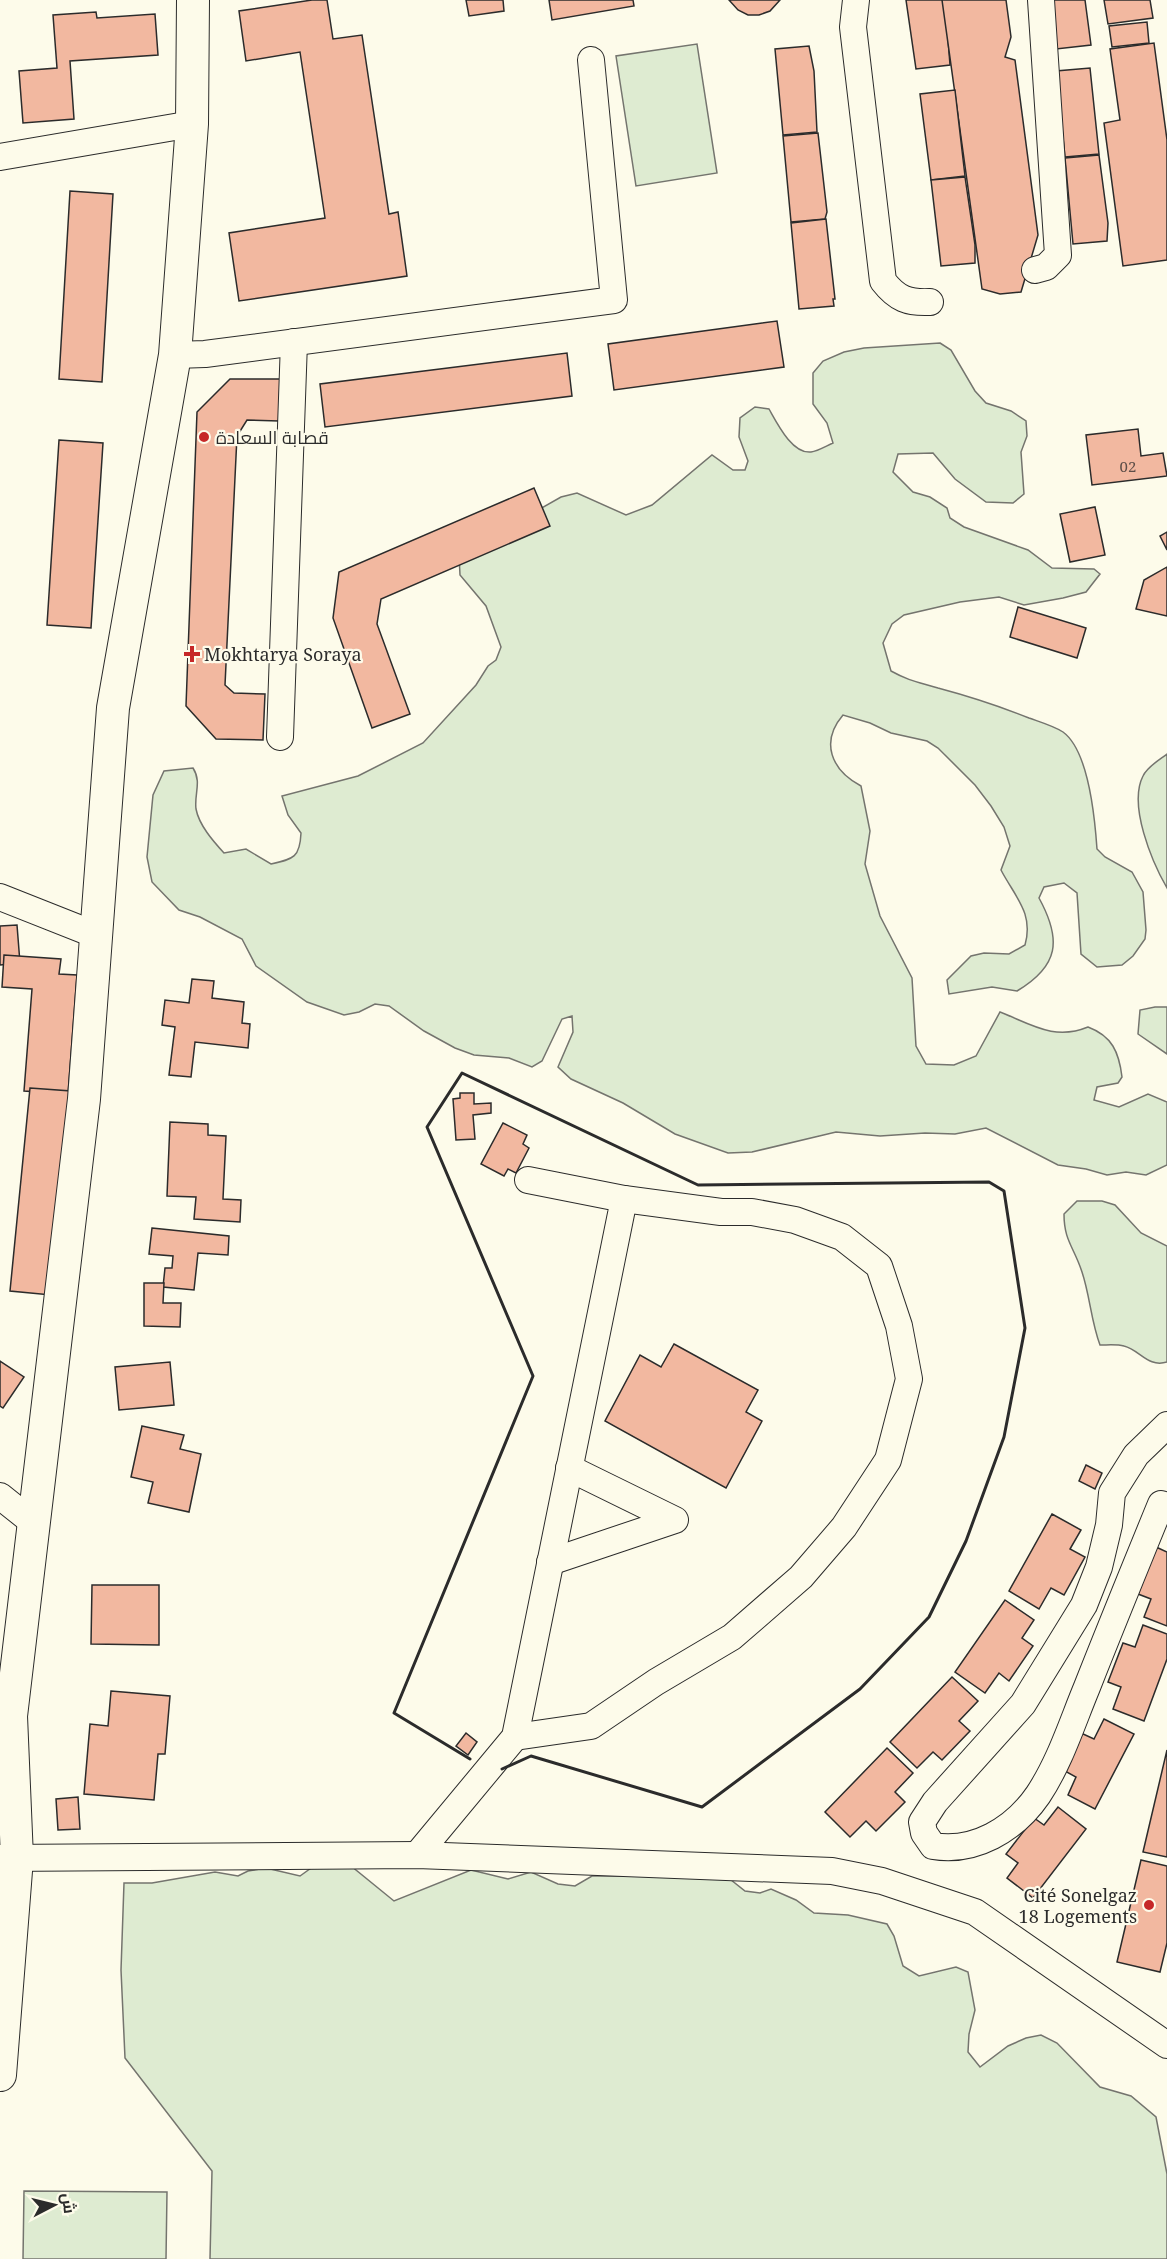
<svg xmlns="http://www.w3.org/2000/svg" width="1167" height="2259" viewBox="0 0 1167 2259" font-family="'Noto Serif',Cairo,serif">
<style>
.green{fill:#deebd1;stroke:#74746e;stroke-width:1.5}
.building{fill:#f2b8a0;stroke:#2b2b2b;stroke-width:1.5}
.lines{fill:none;stroke-linecap:round;stroke-linejoin:round}
.minor-casing{stroke:#2b2b2b;stroke-width:28}
.tertiary-casing{stroke:#2b2b2b;stroke-width:34}
.minor{stroke:#fdfbea;stroke-width:26}
.tertiary{stroke:#fdfbea;stroke-width:32}
.wall{stroke:#2b2b2b;stroke-width:3}
.poi-dot{fill:#c62828;stroke:#fdfbea;stroke-width:2}
.labels{text-anchor:middle;dominant-baseline:central;stroke-width:4.5;stroke-linejoin:round;paint-order:stroke}
.number-label{font-size:15px;fill:#5d4e48}
.poi-label{font-size:18px;fill:#2b2b2b;stroke:#fdfbea;text-anchor:start}
</style>
<rect width="100%" height="100%" fill="#fdfbea"/>
<g class="green">
<path d="M697,44l20,129 -81,13 -20,-130z"/>
<path d="M940,343l11,7 24,41 11,12 25,8 15,10 1,15 -6,16 3,42 -11,9 -27,-1 -31,-23 -22,-26 -35,1 -5,18 20,20 17,5 17,11 3,10 14,9 64,23 24,18 42,1 6,5 -14,18 -23,6 -39,7 -25,-8 -39,5 -56,13 -12,9 -9,19 8,28c18,10 27,11 47,17 30,8 61,18 91,30 11,4 25,8 34,14 26,19 32,88 34,117l8,8 27,15 11,20 3,38 -1,9 -12,17 -11,9 -25,2 -16,-13 -4,-61 -13,-10 -20,4 -5,11c23,42 20,68 -22,93l-25,-4 -43,7 -2,-14 24,-24 13,-3 25,1 16,-9c9,-32 -10,-48 -24,-75l9,-24 -6,-19 -13,-21 -16,-21 -37,-37 -11,-7 -36,-8 -21,-10 -27,-8c-23,27 -12,55 18,71l9,45 -5,33 15,52 32,62 4,68 10,18 28,1 22,-9 24,-44c31,12 54,29 88,15 24,9 31,25 34,50l-4,6 -21,4 -3,13 25,7 29,-13 19,8v63l-21,10 -20,-3 -19,3 -21,-6 -28,-4 -72,-37 -31,6 -30,-1 -45,3 -44,-4 -84,20 -24,1 -53,-19 -52,-31 -52,-24 -13,-12 15,-35 -1,-16 -10,3 -20,42 -10,6 -23,-9 -35,-3 -19,-7 -31,-17 -35,-25 -14,-2 -16,8 -15,3 -37,-13 -51,-36 -14,-27 -42,-22 -21,-7 -27,-28 -5,-25 6,-62 11,-24 29,-3c9,14 1,26 3,41 3,16 17,32 28,44l22,-4 25,15c23,-5 29,-7 30,-31l-13,-18 -6,-19 76,-20 65,-33 53,-58 12,-19 8,-6 5,-13 -15,-41 -26,-31 -1,-20 102,-58 16,-4 49,22 26,-10 60,-50 21,15h12l3,-9 -9,-24 1,-19 15,-11 14,2c8,14 23,45 42,43 7,-1 15,-6 22,-9l-6,-20 -14,-19v-31l10,-12 21,-9 20,-4z"/>
<path d="M1167,754v134c-15,-26 -39,-83 -24,-112 4,-9 16,-16 24,-22z"/>
<path d="M1155,1007h12v47l-29,-20 2,-24z"/>
<path d="M1077,1201h25l13,4 26,28 26,13v116c-19,6 -27,-12 -43,-16 -7,-2 -16,-1 -24,-1 -9,-24 -10,-49 -18,-73 -8,-25 -18,-31 -18,-58z"/>
<path d="M314,1866h37l43,35 77,-31 37,9 23,-7 27,12 17,2 17,-10h134l19,15 15,2 11,-4 25,11 18,13 34,2 39,9 7,12 9,30 16,10 37,-9 12,5 7,38 -6,24 -1,18 12,15 28,-21 18,-8 15,-3 16,8 43,44 31,9 25,21 11,57v85h-957l2,-88 -87,-113 -4,-88 3,-87h28l63,-11 23,4 10,-5 18,-3 34,8z"/>
<path d="M24,2191l143,1 -1,67h-143z"/>
</g>
<g class="building">
<path d="M312,0h15l6,39 29,-4 27,179 9,-2 9,64 -168,25 -10,-68 96,-15 -25,-166 -54,9 -7,-50z"/>
<path d="M466,0h37l1,11 -35,5z"/>
<path d="M549,0h84l1,6 -82,14z"/>
<path d="M729,0h51l-10,11 -11,4h-11l-10,-5z"/>
<path d="M906,0h39l5,65 -34,4z"/>
<path d="M942,0h64l5,37 -6,20 10,3 23,175 -17,57 -21,2 -18,-5z"/>
<path d="M1050,0h35l6,45 -35,4z"/>
<path d="M1104,0h46l3,18 -45,6z"/>
<path d="M96,12l1,6 58,-4 3,41 -88,6 4,58 -51,4 -4,-52 38,-3 -4,-53z"/>
<path d="M1147,22l2,21 -37,4 -3,-21z"/>
<path d="M1154,43l13,97v120l-44,6 -19,-143 16,-3 -10,-71z"/>
<path d="M809,46l5,25 3,61 -34,3 -8,-86z"/>
<path d="M1090,68l9,86 -34,3 -9,-86z"/>
<path d="M955,90l10,86 -34,4 -11,-86z"/>
<path d="M818,133l9,79 -2,7 -34,3 -8,-86z"/>
<path d="M1099,155l9,68 -1,18 -34,3 -8,-86z"/>
<path d="M965,177l10,68v18l-34,3 -10,-86z"/>
<path d="M70,191l43,3 -11,188 -43,-3z"/>
<path d="M826,219l9,80h-2l1,7 -35,3 -8,-86z"/>
<path d="M777,321l7,46 -170,23 -6,-46z"/>
<path d="M567,353l5,43 -247,31 -5,-43z"/>
<path d="M230,379h50l-1,42 -32,-1 -10,16 -12,249 9,8 31,1 -2,46 -47,-1 -30,-33 11,-294z"/>
<path d="M1138,429l3,27 22,-3 4,23 -75,9 -6,-50z"/>
<path d="M59,440l44,3 -12,185 -44,-3z"/>
<path d="M534,488l16,38 -169,73 -4,25 33,90 -38,14 -39,-110 6,-46z"/>
<path d="M1095,507l10,48 -35,7 -10,-48z"/>
<path d="M1167,532v18l-7,-14z"/>
<path d="M1167,567v49l-31,-7 8,-29z"/>
<path d="M1018,607l68,21 -9,30 -67,-21z"/>
<path d="M17,925l3,38 -20,2v-39z"/>
<path d="M4,955l57,4 -2,15 18,1 -9,119 -44,-3 8,-102 -30,-2z"/>
<path d="M192,979l22,2 -2,17 32,4 -2,21 8,1 -2,24 -53,-6 -4,35 -22,-2 6,-48 -13,-2 3,-25 24,3z"/>
<path d="M30,1088l41,3 -20,204 -41,-4z"/>
<path d="M460,1093h14v11l17,-1v10l-18,2 2,24 -19,1 -3,-41 7,-1z"/>
<path d="M170,1122l38,2v11l18,1 -3,63 18,1 -1,22 -46,-3 2,-22 -29,-1z"/>
<path d="M503,1123l24,12 -4,9 6,4 -13,25 -8,-4 -4,7 -23,-12z"/>
<path d="M152,1228l77,8 -1,19 -30,-2 -4,37 -31,-3 2,-19h7l1,-12 -24,-2z"/>
<path d="M144,1283h20l-1,20h18l-1,24 -36,-1z"/>
<path d="M674,1344l84,46 -12,22 16,9 -36,67 -121,-67 35,-66 21,12z"/>
<path d="M0,1361l24,16 -21,31 -3,-2z"/>
<path d="M170,1362l4,43 -55,5 -4,-43z"/>
<path d="M142,1426l42,9 -4,14 21,5 -12,58 -41,-9 5,-21 -22,-5z"/>
<path d="M1086,1465l16,8 -7,16 -16,-8z"/>
<path d="M1052,1514l29,16 -11,19 15,8 -21,38 -13,-7 -12,21 -30,-18z"/>
<path d="M1156,1547l11,5v74l-23,-9 7,-18 -13,-5z"/>
<path d="M92,1585h67v60l-68,-1z"/>
<path d="M1005,1600l29,20 -12,18 11,8 -24,35 -10,-8 -14,20 -30,-21z"/>
<path d="M1143,1625l24,9v25l-23,62 -31,-12 8,-22 -13,-5 15,-39 12,4z"/>
<path d="M952,1677l26,24 -19,20 11,10 -28,29 -9,-8 -16,16 -27,-26z"/>
<path d="M111,1691l59,5 -5,58h-7l-4,46 -70,-6 6,-70 18,2z"/>
<path d="M1104,1719l30,15 -39,75 -27,-14 8,-18 -13,-7 18,-37 13,6z"/>
<path d="M466,1733l11,9 -9,13 -12,-9z"/>
<path d="M887,1748l26,25 -18,19 10,10 -29,29 -10,-10 -16,16 -25,-25z"/>
<path d="M1167,1750v107l-24,-5z"/>
<path d="M78,1797l2,32 -22,1 -2,-31z"/>
<path d="M1058,1807l28,22 -53,69 -26,-20 11,-15 -12,-9 28,-36 10,7z"/>
<path d="M1141,1860l26,6v77l-7,29 -43,-10z"/>
</g>
<g class="lines">
<g class="minor-casing">
<g id="minor">
<path d="M856,0l-3,27 30,254c14,18 25,22 47,21"/>
<path d="M0,157l192,-33"/>
<path d="M1035,270l11,-3 12,-12 -17,-255"/>
<path d="M175,355l30,-1 409,-54 -23,-240"/>
<path d="M280,737l14,-395"/>
<path d="M0,897l96,38"/>
<path d="M1167,1425l-31,30 -24,38 -3,32 -10,42 -15,38 -61,99 -88,98 -13,20 2,11 9,13c41,7 81,-16 105,-51 22,-33 34,-72 49,-108 24,-61 49,-122 74,-183l6,2"/>
<path d="M0,1496l35,28"/>
<path d="M550,1562l125,-42 -106,-52"/>
<path d="M515,1737l76,-11 65,-44 76,-45 69,-60 43,-50 44,-67 21,-81 -10,-53 -20,-60 -37,-29 -47,-17 -43,-8h-31l-97,-13"/>
<path d="M417,1855l98,-118 109,-538 -96,-19"/>
<path d="M0,1858l417,-3 415,16 50,10 93,31 192,133"/>
</g>
</g>
<g class="tertiary-casing">
<path id="tertiary" d="M0,2075l17,-217 -6,-142 73,-617 29,-391 62,-353 17,-231 1,-124"/>
</g>
<use href="#minor" class="minor"/>
<use href="#tertiary" class="tertiary"/>
<path class="wall" d="M470,1759l-76,-46 139,-337 -106,-249 35,-54 236,112 291,-3 15,9 21,137 -21,109 -38,104 -37,76 -69,72 -158,118 -171,-51 -29,13"/>
</g>
<g class="poi-dot">
<circle cx="204" cy="437" r="6"/>
<path d="M189 645h6v6h6v6h-6v6h-6v-6h-6v-6h6z"/>
<circle cx="1149" cy="1905" r="6"/>
</g>
<g class="labels">
<g class="number-label">
<text x="1128" y="466">02</text>
</g>
<g class="poi-label">
<text x="216" y="437">قصابة السعادة</text>
<text x="204" y="654">Mokhtarya Soraya</text>
<text x="1137" y="1895" text-anchor="end">Cité Sonelgaz<tspan x="1137" dy="21">18 Logements</tspan></text>
</g>
</g>
<g transform="translate(54 2205) rotate(83)" stroke="#fdfbea" stroke-width="4.5" paint-order="stroke">
<path d="M0-4.5L10 22L0 15L-10 22Z" fill="#2b2b2b"/>
<text y="-9" font-size="16" font-weight="bold" text-anchor="middle" fill="#2b2b2b">ش</text>
</g>
</svg>
